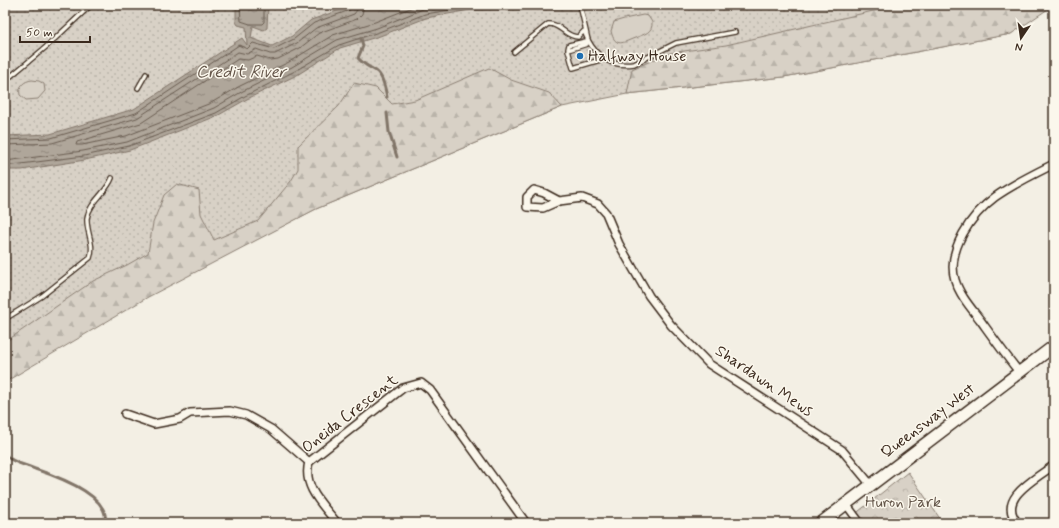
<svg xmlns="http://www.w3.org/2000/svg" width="1059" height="528" viewBox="0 0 1059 528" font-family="Mynerve,sans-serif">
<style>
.grass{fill:url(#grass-dots);stroke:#8a7e72}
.forest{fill:url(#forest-firs);stroke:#8a7e72}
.park{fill:url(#park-crowns);stroke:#8a7e72}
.pitch{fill:#d8d1c6;stroke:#8a7e72}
.water{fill:url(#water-ripples);stroke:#817468}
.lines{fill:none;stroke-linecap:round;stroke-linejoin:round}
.shore{stroke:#695c50;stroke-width:1}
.stream{stroke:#817468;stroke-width:3}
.lane-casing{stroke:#3b2a1e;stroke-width:6}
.street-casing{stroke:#3b2a1e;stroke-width:10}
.secondary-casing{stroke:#3b2a1e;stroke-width:14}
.lane{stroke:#fbf7ec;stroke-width:3.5}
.street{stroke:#fbf7ec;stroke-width:7}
.secondary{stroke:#fbf7ec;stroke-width:11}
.poi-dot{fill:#1f6fb2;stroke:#fbf7ec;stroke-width:1.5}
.labels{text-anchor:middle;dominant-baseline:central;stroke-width:3;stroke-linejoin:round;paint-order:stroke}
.poi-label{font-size:16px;fill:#3b2a1e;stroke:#fbf7ec;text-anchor:start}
.street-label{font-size:16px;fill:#3b2a1e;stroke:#fbf7ec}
.park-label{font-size:16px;fill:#625448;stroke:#fbf7ec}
.water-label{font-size:17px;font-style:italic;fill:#645549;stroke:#fbf7ec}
</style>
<defs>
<pattern id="grass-dots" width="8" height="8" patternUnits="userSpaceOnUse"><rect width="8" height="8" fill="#d8d1c6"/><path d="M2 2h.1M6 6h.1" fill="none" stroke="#bab4aa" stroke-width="1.8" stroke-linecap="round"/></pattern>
<pattern id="forest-firs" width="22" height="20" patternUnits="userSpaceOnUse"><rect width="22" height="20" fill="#d8d1c6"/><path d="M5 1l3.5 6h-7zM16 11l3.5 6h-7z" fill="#bab4aa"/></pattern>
<pattern id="park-crowns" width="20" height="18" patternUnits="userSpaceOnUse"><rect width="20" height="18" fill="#d8d1c6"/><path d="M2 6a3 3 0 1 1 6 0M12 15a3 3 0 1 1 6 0" fill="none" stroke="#bab4aa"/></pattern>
<pattern id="water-ripples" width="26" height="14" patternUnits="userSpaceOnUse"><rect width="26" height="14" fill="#afa69a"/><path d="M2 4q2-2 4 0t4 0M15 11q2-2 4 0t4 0" fill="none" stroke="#90877d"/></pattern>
</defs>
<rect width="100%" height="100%" fill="#f3efe4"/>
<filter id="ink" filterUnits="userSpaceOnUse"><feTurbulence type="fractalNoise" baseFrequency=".025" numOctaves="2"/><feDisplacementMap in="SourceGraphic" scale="8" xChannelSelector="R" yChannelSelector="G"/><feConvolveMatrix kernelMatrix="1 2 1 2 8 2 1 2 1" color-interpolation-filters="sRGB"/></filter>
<g filter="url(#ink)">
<path class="grass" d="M5,5h1043l-37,29 -227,43 -157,17 -65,13 -246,102 -311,159z"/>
<g class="forest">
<path d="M899,5h155l-43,29 -227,43 -157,17 5,-25 38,-16 56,-8z"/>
<path d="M489,68l22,12 38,13 13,14 -246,102 -168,88 -143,85v-40l88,-61 34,-16 21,-12 5,-30 11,-28 13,-11 22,6 2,24 13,26 44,-19 33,-40 7,-12v-23l41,-40 15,-23 22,5 16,16 23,-4z"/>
</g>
<path class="park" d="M908,472l35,51h-99z"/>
<g class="pitch">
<path d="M643,15l5,1 4,6c1,11 -8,12 -17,16 -11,4 -20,11 -24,-7l3,-9 10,-3z"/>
<path d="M32,80l7,1 5,3 1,7 -7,8 -12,1 -6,-5c-2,-9 4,-14 12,-15z"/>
</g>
<path class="water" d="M236,5h32l-1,23 -3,2 -11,-4 -2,12 21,8 20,-10 19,-16 43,-15h277l-34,3 -127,2 -44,8 -46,18 -40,12 -43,27 -50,24 -30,17 -87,34 -45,10 -63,10h-17v-34l45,-2 84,-25 108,-71 5,7 -1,-18 -8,-2 -2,-3z"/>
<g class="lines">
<g class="shore">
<path d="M240,5l1,16 9,3h12l2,-2v-17"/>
<path d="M364,5l-2,9 -5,5 -38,14 -19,15 -22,11 -8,1 -13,-4 -9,4 -10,-1 -97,64 -64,19 -1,3h6l44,-9 85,-33 29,-17 49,-24 44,-27 42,-13 43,-17"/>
<path d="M5,140l46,-2 85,-25 103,-68 8,4 6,-6 21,6 20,-10 20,-16 36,-13 3,-5"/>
<path d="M5,145l47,-2 85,-25 101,-66 9,2 9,-5 14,5h5l22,-11 19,-15 38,-14 3,-4 1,-5"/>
<path d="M5,161l78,-10 44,-9 87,-34 29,-17 49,-24 45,-27 40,-12 46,-19 26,-4"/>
<path d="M5,166l79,-10 45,-10 87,-33 29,-17 50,-25 44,-26 40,-13 46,-18 45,-7 91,-2"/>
</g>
<g class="stream">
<path d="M361,38l2,8 -5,12c6,7 10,8 18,13 7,5 9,17 11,26"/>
<path d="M387,113l2,19 8,25"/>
<path d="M5,454c5,8 21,11 30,15 21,7 76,26 70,54"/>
</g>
<g class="lane-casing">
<g id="lane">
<path d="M588,40c10,19 25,27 46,24l42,-21 59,-11"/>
<path d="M568,49l1,-4 17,-4 1,3 -19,6 5,18 27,-8 1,-2"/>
<path d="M514,52l34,-28c12,-1 17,13 30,13l6,-6 4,9 -8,-35"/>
<path d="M5,81l41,-34 45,-42"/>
<path d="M138,88l8,-14"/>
<path d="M5,319l37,-23 48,-38c5,-14 -4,-26 -3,-40 2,-15 20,-26 25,-40"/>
</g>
</g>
<g class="street-casing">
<g id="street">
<path d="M559,201l-15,-8 -10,-3 -7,7v10l16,1 16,-7 23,-3 16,6 8,9 13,31 30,52 22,29 38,39 133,86 29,35"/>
<path d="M1020,373c-14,-17 -26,-34 -39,-52 -9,-12 -21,-25 -26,-41 -9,-30 17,-66 40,-83 18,-13 39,-23 59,-33"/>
<path d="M125,414l29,10 26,-5 10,-6 40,-2 16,4 25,14 38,33"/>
<path d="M846,504l14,19"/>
<path d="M337,523c-14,-18 -35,-36 -28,-61l94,-74 18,-5 9,7 96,133"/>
<path d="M1018,523c-23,-24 19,-45 36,-58"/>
</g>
</g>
<g class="secondary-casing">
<path id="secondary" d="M821,523l233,-177"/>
</g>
<use href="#lane" class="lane"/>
<use href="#street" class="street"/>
<use href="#secondary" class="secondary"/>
</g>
</g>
<circle class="poi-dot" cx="580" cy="56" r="4"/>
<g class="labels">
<g class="poi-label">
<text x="588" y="56">Halfway House</text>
</g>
<g class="street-label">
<text transform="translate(764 381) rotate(34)">Shardawn Mews</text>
<text transform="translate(350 414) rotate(-38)">Oneida Crescent</text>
<text transform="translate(928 421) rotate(-37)">Queensway West</text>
</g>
<g class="park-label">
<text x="903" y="502">Huron Park</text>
</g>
<g class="water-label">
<text x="241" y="72">Credit River</text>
</g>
</g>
<rect width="1059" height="528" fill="none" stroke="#fbf7ec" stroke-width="20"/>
<rect x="10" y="10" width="1039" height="508" fill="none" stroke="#3b2a1e" stroke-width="1.5" filter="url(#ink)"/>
<g transform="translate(1021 38) rotate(193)" stroke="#fbf7ec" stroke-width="3" paint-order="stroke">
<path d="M0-3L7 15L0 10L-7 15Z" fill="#3b2a1e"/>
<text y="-6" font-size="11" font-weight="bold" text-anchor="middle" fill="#3b2a1e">N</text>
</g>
<path d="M20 36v6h70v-6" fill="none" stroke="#3b2a1e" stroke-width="2"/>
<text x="26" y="36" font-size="12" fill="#3b2a1e" stroke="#fbf7ec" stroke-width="3" paint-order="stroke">50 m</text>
</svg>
